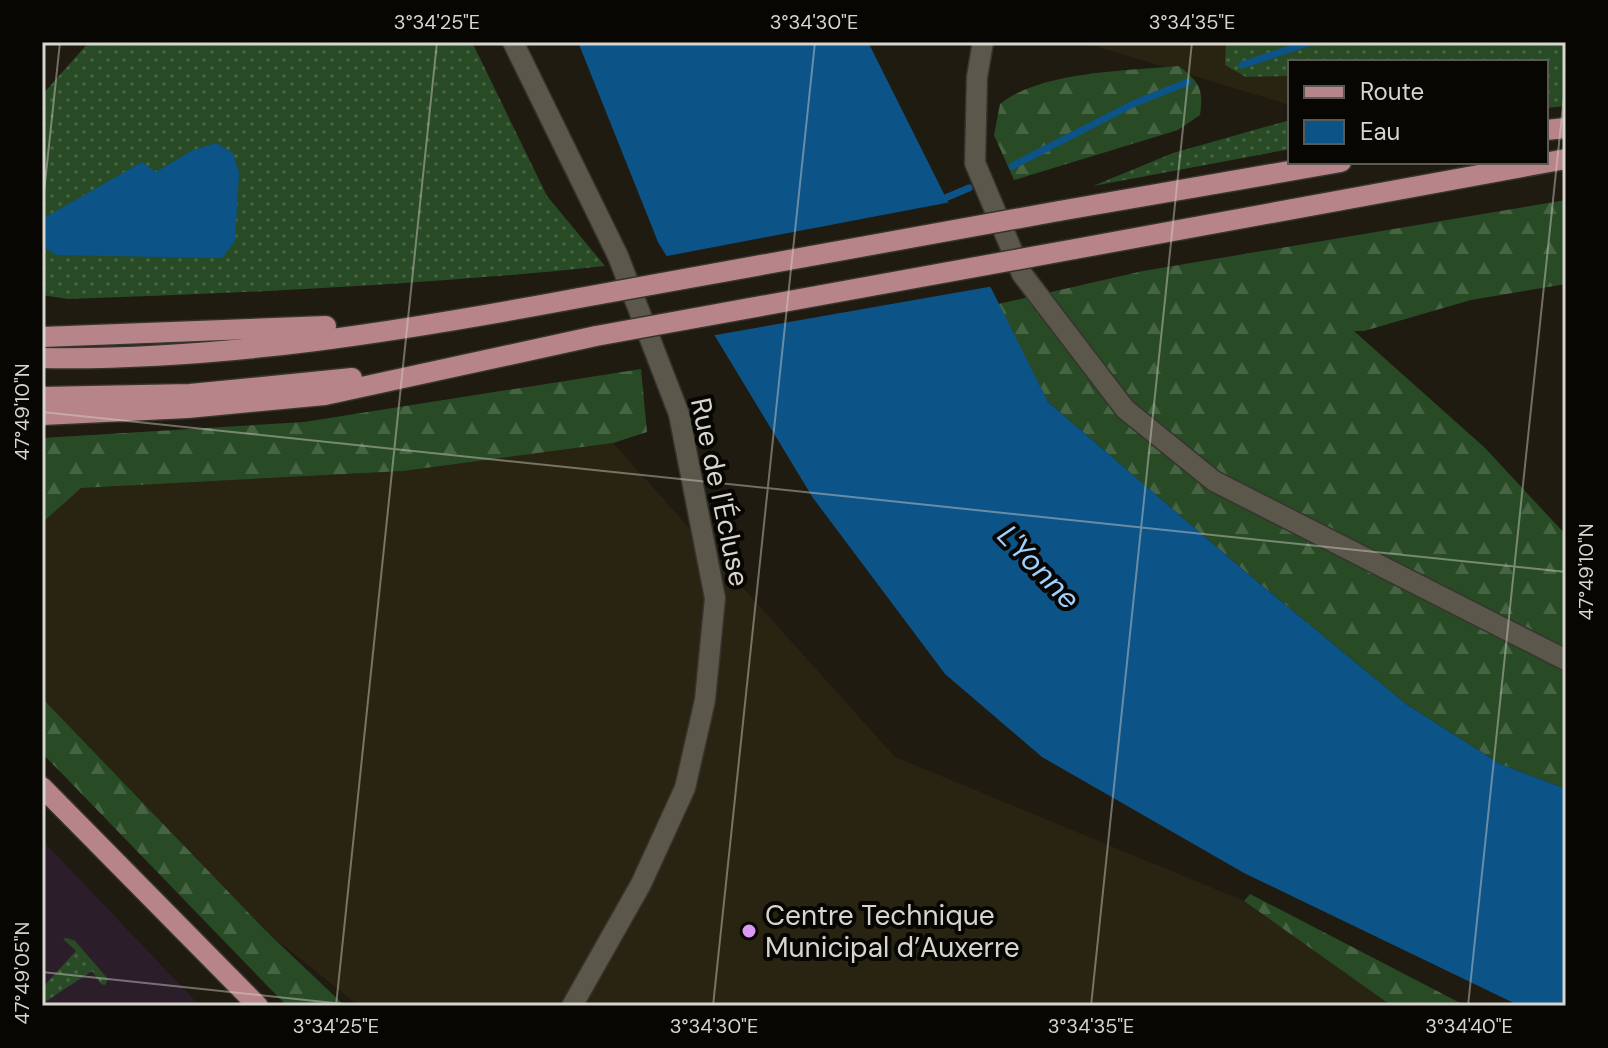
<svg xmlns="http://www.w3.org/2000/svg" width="1608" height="1048" viewBox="0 0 1608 1048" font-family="'DM Sans',sans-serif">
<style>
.commercial{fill:#2b1e2a}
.built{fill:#292412}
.grass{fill:url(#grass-dots)}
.forest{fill:url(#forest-firs)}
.water{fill:#0c5388}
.pier{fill:#1f1b10}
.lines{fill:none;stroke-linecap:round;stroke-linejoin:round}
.stream{stroke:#0c5388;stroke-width:7}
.minor-casing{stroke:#36342e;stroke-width:23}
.major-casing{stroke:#36342e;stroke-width:23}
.minor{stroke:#5b574a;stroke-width:20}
.major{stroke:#b68489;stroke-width:20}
.major-bridge-casing{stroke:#36342e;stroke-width:23;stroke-linecap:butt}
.major-bridge{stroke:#b68489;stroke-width:20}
.ticks{fill:none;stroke:#d7d5cd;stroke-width:2;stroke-opacity:0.45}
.poi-dot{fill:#dd98f3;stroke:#080603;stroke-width:3}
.labels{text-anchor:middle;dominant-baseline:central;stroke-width:8;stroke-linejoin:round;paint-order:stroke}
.street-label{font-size:28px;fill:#d7d5cd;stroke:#080603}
.poi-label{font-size:28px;fill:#d7d5cd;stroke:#080603;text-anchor:start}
.water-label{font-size:30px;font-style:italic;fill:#9fd0ff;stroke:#080603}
.neatline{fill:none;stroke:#d7d5cd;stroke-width:3}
.ticks-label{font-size:20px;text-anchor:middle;fill:#d7d5cd}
</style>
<defs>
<pattern id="grass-dots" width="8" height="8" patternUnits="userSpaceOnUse" patternTransform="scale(2)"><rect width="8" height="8" fill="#284b26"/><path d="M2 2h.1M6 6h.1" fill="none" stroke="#466444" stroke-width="1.8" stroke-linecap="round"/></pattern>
<pattern id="forest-firs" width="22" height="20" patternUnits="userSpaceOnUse" patternTransform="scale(2)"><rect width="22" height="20" fill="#284b26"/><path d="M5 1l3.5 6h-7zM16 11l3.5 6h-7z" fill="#466444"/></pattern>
</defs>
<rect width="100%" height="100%" fill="#1f1b10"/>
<path class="commercial" d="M42,840l158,166h-158z"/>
<g class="built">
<path d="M1082,42h484l-20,20h-256v43z"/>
<path d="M613,443l282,314 349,144 148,105h-1033l-92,-74 -225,-234v-175l38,-35 323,-17z"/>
</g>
<g class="grass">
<path d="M89,42h383l75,154 58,70c-179,19 -357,27 -537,33l-26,-4v-200z"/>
<path d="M1226,42h340v64l-20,2v-46h-207l-2,-3 -9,3h-38v13l-3,1 -41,1 -21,-12z"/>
<path d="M1290,120v29l-197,37 80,-33z"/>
<path d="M67,938l8,3 33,38 -3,6 -4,-1 -9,-13 -50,33v-16l34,-37 -13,-12z"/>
</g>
<g class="forest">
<path d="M1179,66c20,16 25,23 21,49l-22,15 -164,50 -20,-45 6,-31c41,-33 127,-33 179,-38z"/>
<path d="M1566,200v84l-95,16 -107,31h-10l131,117 81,87v254l-66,-25 -94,-60 -158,-130 -200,-172 -50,-98 145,-33z"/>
<path d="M641,369l6,63 -34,11 -210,28 -322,17 -39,35v-85l262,-16z"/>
<path d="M42,698l225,234 78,74h-58l-245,-253z"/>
<path d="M1250,894l216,112h-74l-148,-105z"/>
</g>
<g class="water">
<path d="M578,42h290l180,360 200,172 158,130 94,60 66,25v217h-46l-276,-133 -202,-116 -97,-83 -132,-176 -155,-256z"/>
<path d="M216,143l17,10 6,20 -4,68 -13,17 -166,-3 -14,-9 2,-28 98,-56 14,10 37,-22z"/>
</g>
<path class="pier" d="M951,202l43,84 -284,50 -48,-79z"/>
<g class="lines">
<g class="stream">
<path d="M1242,65l69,-23"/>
<path d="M1012,166l121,-62 55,-22"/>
<path d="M938,201l31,-13"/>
</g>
<g class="minor-casing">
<g id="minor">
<path d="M513,42l105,214 61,158 36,184 -10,102 -20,88 -44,96 -69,122"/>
<path d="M983,42l-6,35 -2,86 47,111 103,135 89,72 352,179"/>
</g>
</g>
<g class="major-casing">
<g id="major">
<path d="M1546,130l20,-2"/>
<path d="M1059,211l282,-49"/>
<path d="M1075,249l491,-90"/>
<path d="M42,337l284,-11"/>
<path d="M42,358c180,3 360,-27 537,-60"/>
<path d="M42,397l148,-3 162,-16"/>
<path d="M42,415l146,-7 137,-13 271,-59"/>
<path d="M42,787l216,219"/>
</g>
</g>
<use href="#minor" class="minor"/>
<use href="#major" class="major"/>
<g class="major-bridge-casing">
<g id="major-bridge">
<path d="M579,298l480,-87"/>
<path d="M596,336l479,-87"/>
</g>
</g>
<use href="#major-bridge" class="major-bridge"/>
</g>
<path class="ticks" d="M42,211l18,-169M42,412l1524,160M42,972l320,34M336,1006l101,-964M713,1006l102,-964M1091,1006l101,-964M1468,1006l98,-929"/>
<circle class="poi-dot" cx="749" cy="931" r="8"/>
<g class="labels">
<g class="street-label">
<text transform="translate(720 492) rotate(78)">Rue de l'Écluse</text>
</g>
<g class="poi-label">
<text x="765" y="915">Centre Technique<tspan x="765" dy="32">Municipal d’Auxerre</tspan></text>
</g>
<g class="water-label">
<text transform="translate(1039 567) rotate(46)">L'Yonne</text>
</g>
</g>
<rect width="1608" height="1048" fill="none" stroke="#080603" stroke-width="88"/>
<rect x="1288" y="60" width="260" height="104" fill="#080603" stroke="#5b5954" stroke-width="2"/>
<rect x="1304" y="86" width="40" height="12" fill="#b68489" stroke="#5b5954" stroke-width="2"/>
<text x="1360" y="100" font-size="24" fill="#d7d5cd">Route</text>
<rect x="1304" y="120" width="40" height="24" fill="#0c5388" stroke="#5b5954" stroke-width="2"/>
<text x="1360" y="140" font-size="24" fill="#d7d5cd">Eau</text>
<rect x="44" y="44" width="1520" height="960" class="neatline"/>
<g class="ticks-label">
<text x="437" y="29">3°34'25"E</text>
<text x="814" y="29">3°34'30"E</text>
<text x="1192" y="29">3°34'35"E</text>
<text transform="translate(22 412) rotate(-90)" y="7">47°49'10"N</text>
<text transform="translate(1586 572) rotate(-90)" y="7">47°49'10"N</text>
<text transform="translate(22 973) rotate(-90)" y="7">47°49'05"N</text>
<text x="336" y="1033">3°34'25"E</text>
<text x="714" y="1033">3°34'30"E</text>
<text x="1091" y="1033">3°34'35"E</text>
<text x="1469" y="1033">3°34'40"E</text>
</g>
</svg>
